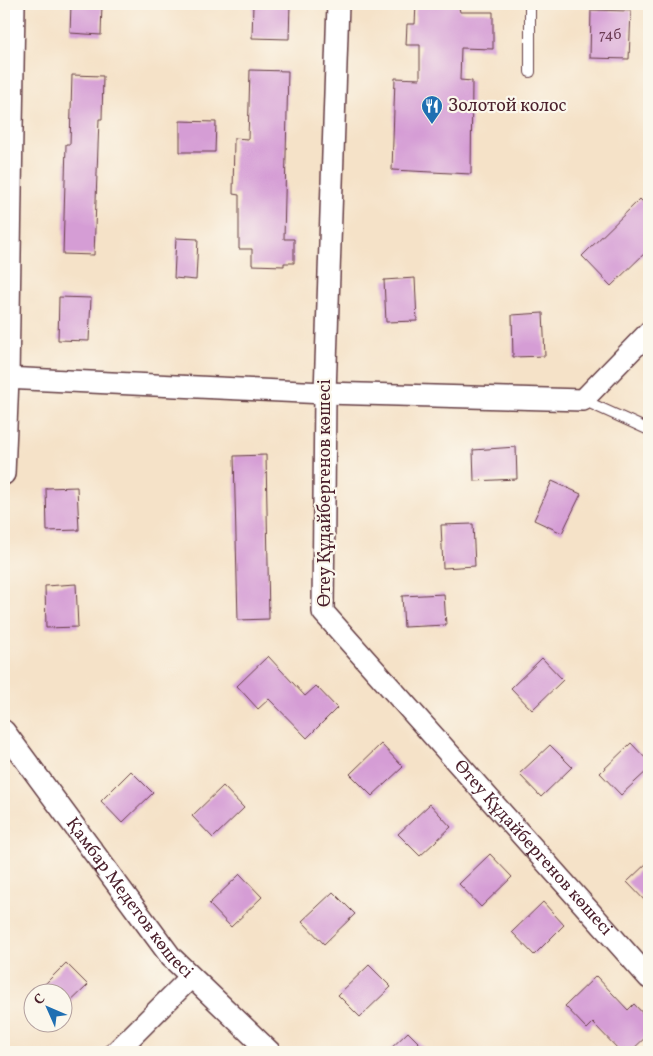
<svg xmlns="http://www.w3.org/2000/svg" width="653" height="1056" viewBox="0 0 653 1056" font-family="Vollkorn,serif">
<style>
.building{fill:#d59dd5}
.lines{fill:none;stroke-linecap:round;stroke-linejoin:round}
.service-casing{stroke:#643c43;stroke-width:12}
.minor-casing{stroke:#643c43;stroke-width:24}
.service{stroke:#fff;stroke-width:10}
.minor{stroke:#fff;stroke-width:21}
.labels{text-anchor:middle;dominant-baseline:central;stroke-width:4.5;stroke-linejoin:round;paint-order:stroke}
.number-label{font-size:15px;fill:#6d3e56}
.poi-label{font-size:18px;fill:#4a1f2b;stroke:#fbf7ec;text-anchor:start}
.street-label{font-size:18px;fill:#4a1f2b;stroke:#fbf7ec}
</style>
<rect width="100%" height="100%" fill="#fbf7ec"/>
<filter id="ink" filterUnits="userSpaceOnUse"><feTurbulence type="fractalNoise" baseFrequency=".02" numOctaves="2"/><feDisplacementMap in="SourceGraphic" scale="10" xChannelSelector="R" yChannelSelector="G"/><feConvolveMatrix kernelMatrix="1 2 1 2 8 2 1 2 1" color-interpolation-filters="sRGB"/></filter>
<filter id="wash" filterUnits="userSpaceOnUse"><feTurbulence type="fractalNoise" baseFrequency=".0096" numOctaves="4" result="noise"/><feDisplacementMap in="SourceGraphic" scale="20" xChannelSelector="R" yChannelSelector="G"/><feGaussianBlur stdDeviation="1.12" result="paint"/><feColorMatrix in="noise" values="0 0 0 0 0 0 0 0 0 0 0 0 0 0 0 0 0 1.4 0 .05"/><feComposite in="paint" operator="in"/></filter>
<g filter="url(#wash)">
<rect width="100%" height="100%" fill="#f5e2c8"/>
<g id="blocks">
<g class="building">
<path d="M71,4h31l-1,31 -31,-2z"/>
<path d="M253,4h37l-1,35 -37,-1z"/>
<path d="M416,4h42l2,8h33v37l-32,-1 -1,32 12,1 -1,93 -79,-4 3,-92 25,1v-34h-14l1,-21h8z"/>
<path d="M591,10l40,1 -2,48 -39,-1z"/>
<path d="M250,70l38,1 -4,168h10v24h-10v3l-32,-1v-16h-13v-54l-6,-1 1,-56 14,1z"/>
<path d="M72,75l31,1 -1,43h-3l-5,136 -31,-1 3,-110h4z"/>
<path d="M180,121l36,1 -1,30h-35z"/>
<path d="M640,199l9,9v41l-38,37 -29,-30z"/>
<path d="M176,238l22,1 -2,41 -22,-2z"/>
<path d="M415,278l2,43 -31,1 -2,-42z"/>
<path d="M59,297l32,1 -2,43 -31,-1z"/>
<path d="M543,313l2,43 -32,1 -1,-42z"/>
<path d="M516,447l1,32 -43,2 -1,-31z"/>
<path d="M266,455l3,164 -31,1 -4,-164z"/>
<path d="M552,481l29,13 -19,39 -28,-13z"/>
<path d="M77,487l2,43 -32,1 -1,-43z"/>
<path d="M473,524l2,42 -32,2 -2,-43z"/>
<path d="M76,584l2,43 -32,1 -1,-42z"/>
<path d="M444,594l2,31 -42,2 -2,-31z"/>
<path d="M268,656l37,40 11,-10 21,22 -30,30 -38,-39 -11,10 -21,-23z"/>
<path d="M542,658l21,22 -31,30 -21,-22z"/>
<path d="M631,743l18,19v7l-28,26 -21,-22z"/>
<path d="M381,744l22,23 -31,29 -22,-22z"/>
<path d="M550,745l22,22 -31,30 -22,-23z"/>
<path d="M131,771l22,22 -31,30 -21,-22z"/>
<path d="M223,786l21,22 -31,30 -21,-22z"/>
<path d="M430,804l21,23 -31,29 -22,-22z"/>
<path d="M490,854l22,23 -31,30 -22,-23z"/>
<path d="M649,861v44l-22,-23z"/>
<path d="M240,874l22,23 -31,30 -22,-23z"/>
<path d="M333,892l22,22 -31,30 -22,-23z"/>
<path d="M543,902l21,23 -30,30 -22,-23z"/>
<path d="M66,963l22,22 -26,25v-16h-27z"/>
<path d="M369,965l22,22 -31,30 -22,-22z"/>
<path d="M596,976l32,34 6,-6 15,16v14l-19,18h-9l-28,-29 -6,6 -22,-23z"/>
<path d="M408,1032l20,20h-41z"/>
</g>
</g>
</g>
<g filter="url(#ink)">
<use href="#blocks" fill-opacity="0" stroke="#643c43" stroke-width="1"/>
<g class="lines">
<g class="service-casing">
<g id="service">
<path d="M530,72v-68"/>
<path d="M583,400l66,30"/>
</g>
</g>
<g class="minor-casing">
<g id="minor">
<path id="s1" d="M338,4l-13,389 -2,219 326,366"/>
<path d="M4,378l321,15 258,7 66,-68"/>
<path d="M4,474l4,-96 6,-374"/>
<path id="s2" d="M4,731l167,226 99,95"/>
<path d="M116,1052l75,-75"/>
</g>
</g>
<use href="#service" class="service"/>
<use href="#minor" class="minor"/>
</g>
</g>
<defs>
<g id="restaurant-pin" transform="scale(1.125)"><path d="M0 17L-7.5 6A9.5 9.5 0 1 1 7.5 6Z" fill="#1f6fb2" stroke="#fbf7ec"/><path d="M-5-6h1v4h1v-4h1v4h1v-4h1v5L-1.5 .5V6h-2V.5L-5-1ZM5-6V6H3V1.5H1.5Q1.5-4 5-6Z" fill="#fff"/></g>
</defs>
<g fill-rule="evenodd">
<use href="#restaurant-pin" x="432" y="106"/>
</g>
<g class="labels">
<g class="number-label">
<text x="610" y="35">74б</text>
</g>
<g class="poi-label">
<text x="448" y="106">Золотой колос</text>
</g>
<g class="street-label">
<text transform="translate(325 493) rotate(-90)">Өтеу Құдайбергенов көшесі</text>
<text stroke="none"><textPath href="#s1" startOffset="924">Өтеу Құдайбергенов көшесі</textPath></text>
<text stroke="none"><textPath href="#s2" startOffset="209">Қамбар Медетов көшесі</textPath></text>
</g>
</g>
<rect width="653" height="1056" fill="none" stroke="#fbf7ec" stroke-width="20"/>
<g transform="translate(48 1008) rotate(315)"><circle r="24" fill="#fbf7ec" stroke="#b4a19f"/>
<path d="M0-4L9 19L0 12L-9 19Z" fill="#1f6fb2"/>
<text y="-8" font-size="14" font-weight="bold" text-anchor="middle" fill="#4a1f2b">С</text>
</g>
</svg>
